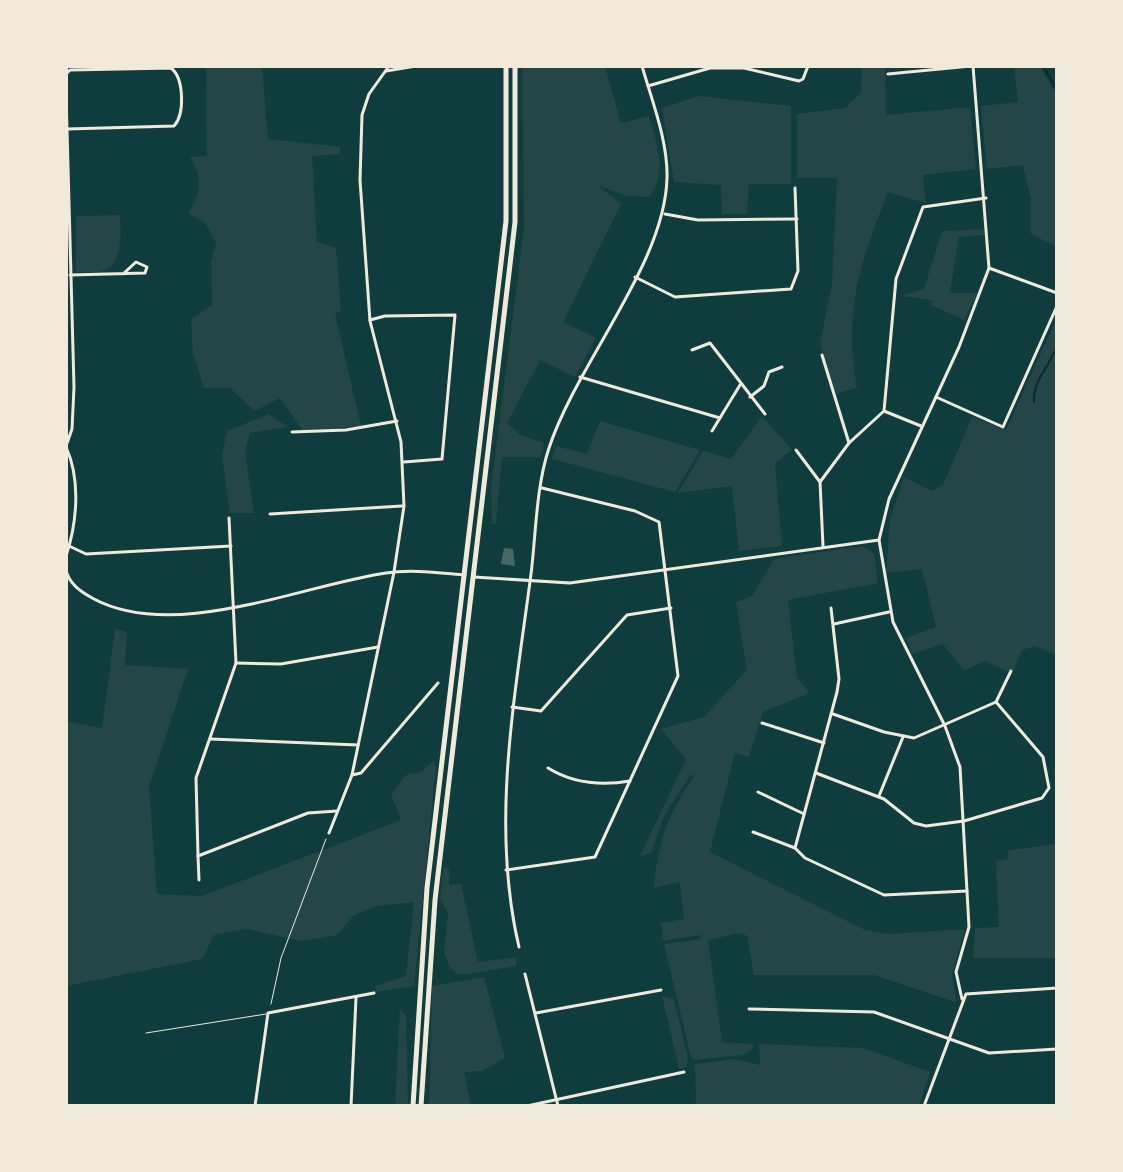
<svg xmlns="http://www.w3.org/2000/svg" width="1123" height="1172" viewBox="0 0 1123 1172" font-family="'DM Sans',sans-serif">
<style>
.green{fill:#244646}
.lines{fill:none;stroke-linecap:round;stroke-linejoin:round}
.stream{stroke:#0a2a2b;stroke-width:2}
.building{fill:#486865}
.path{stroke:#f1e9da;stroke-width:1}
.service{stroke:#f1e9da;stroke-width:1}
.minor{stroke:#f1e9da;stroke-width:3}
.tertiary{stroke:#f1e9da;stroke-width:3}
.trunk{stroke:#f1e9da;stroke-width:5}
</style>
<rect width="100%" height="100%" fill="#0f3d3e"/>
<g class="green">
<path d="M206,66h56l6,73 72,8v7l-28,2 5,86 19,6 5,63 -6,3 26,112 -58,5 -23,-33 -25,13 -25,-23h-26l-11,-35 -2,-34 21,-14 -1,-43 5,-20 -11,-19 -17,-10c14,-21 15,-35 2,-56l17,-1z"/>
<path d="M522,66h83l16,57 28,-7c8,27 19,58 0,81l-22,-1 -30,-11 24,19 -58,118 33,16 -21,39 -35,-17 -33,63 13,12 24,8 -3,14h-39l-6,67h-4l-1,-36 33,-260z"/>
<path d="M849,66h36l1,49 84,-8 6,62 -53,6 3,28 -38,-11c-28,71 -45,119 -31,196l-22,6 -15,-50 12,-60 5,-106h-40v-64l48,-6 16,-15 1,-24z"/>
<path d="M1014,66h26l17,30v151l-26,-13v-35l-8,-34 -36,4 -6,-63 37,-4z"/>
<path d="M699,96l92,10v78h-42l-2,30h-25l-1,-29 -47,-3 -12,-74z"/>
<path d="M120,215c1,15 3,49 -16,56 -8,2 -20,1 -28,1v-56z"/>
<path d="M983,229l1,6 -25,2 -9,56h28l-14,27 -33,-15 2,-5 -34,-4 25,-7 18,-58z"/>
<path d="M1057,318v337l-22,-9 -13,4 -10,23 -28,-12 -20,10 -21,-27 -31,10 -6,-16 30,-11 -14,-58 -36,4 4,-53 14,-43 28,14 11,-6 29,-68 34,13z"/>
<path d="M269,414l19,13 -38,6 -5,19 9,61h-24l-8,-58 5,-24z"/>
<path d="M762,416l30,34 -17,13 7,83 -43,5 -7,-65 -54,7 25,-42 28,8z"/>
<path d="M600,421l100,29 -25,42 -123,-33 4,-13 31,8z"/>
<path d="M861,546l13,7 4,30 -90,17 9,78 13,15 -47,19 -14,45 -14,-4 -25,99 155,78 24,4 76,-5 -13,45 4,25 -1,3 -81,-27h-120l-7,-39 -7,-3 -32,7 14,102 31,2v4l-10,7 -47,5 -5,-3 -27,-113 37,-5v-4l-38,6 -2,-18 23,-4 -4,-37 -26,6c4,-46 13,-73 40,-111l-3,-3 -27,42 -13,37 -11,3 46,-97 -25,-30 43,-12 43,-47 -11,-68 16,-6 22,-37z"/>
<path d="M115,629l12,3 -2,33 63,4 -39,118 8,107 45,2 199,-76 -10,-26 15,-19 15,-3 13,-12 2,6 -22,220 -38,6 -1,-6 31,-10 8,-74 -38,4 -22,9 -17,20 -36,6 -54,-12 -33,6 -12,24 -136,27v-265l36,7z"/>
<path d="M1057,844v114h-84l2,-30 24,-1 -3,-66 11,-2 2,-9z"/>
<path d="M444,867l5,2v16l12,-1 17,78 39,-5 -1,9 -47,8h-11l-9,-8 -5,-13 4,-39 -8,-16z"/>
<path d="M484,977l21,81 -23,13 -18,1 7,34h-42l3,-120z"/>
<path d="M662,996l12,3 14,59 -2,9 -7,2z"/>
<path d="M400,1008l6,8 2,90h-13z"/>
<path d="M759,1044l104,4 67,24 -11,34h-223l-1,-42 38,-5 27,6z"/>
</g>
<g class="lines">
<g class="stream">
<path d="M1043,66l14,24"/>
<path d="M1034,402c-1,-23 15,-34 23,-56"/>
</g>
</g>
<path class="building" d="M504,548l9,1 2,17 -14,-2z"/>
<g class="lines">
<path class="path" d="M271,1004l10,-46 45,-119"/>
<path class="service" d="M146,1033l120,-19"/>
<g class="minor">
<path d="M386,71l30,-5"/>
<path d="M66,74l4,-4 101,-2c13,10 14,46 3,58l-107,3"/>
<path d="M888,74l83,-8"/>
<path d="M648,86l62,-18h34l55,13 4,-2 5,-13"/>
<path d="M66,93l8,294 -2,42 -6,17"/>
<path d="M665,214l33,6 99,-1"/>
<path d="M989,268l68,25"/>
<path d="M70,275l75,-2 2,-6 -11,-5 -13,12"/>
<path d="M635,277l40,20 116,-8 7,-18 -3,-83"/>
<path d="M370,320l15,-4 70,-1 -13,144 -38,3"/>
<path d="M692,350l18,-7 55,71"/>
<path d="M822,355l27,88"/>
<path d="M580,377l140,41"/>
<path d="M750,397l14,-11 5,-14 13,-5"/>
<path d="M936,397l67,30 54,-121"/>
<path d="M884,411l37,15"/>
<path d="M712,431l28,-46"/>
<path d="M292,432l54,-2 51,-9"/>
<path d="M796,450l24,32"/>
<path d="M270,514l132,-8"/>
<path d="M69,546l17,8 145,-8"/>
<path d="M823,546l-3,-64 29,-39 35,-32 12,-132 27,-72 63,-9"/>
<path d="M474,577l96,6 309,-43"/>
<path d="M831,608l8,71 -2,13 -42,156 10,10 79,37 83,-4"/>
<path d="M834,624l55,-12"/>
<path d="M236,663l45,1 97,-17"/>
<path d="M996,702l15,-31"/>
<path d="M512,707l29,4 86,-96 44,-7"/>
<path d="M762,723l62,20"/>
<path d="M210,739l148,6"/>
<path d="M548,768c26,16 53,18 82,13"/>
<path d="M816,773l68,26 30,24 12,3 38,-5 78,-23 7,-10 -6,-31 -47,-55 -82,36 -30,-6 -51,-18"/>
<path d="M352,775l9,-2 77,-90"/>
<path d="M758,792l46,22"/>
<path d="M879,796l24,-59"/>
<path d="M753,832l42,16"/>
<path d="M329,833l23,-58 42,-203 10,-66 -3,-64 -31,-121 -10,-141 2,-65 7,-21 20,-28"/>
<path d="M198,856l-2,-78 40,-115 -7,-145"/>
<path d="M506,870l89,-13 83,-181 -19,-154 -24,-11 -93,-23"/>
<path d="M199,880l-1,-24 110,-43 29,-2"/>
<path d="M519,947c-29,-123 -4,-250 12,-373 5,-40 5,-87 18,-126 28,-85 116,-184 118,-270 1,-37 -15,-77 -25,-112"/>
<path d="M525,974l33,132"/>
<path d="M962,999l-6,-27 13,-45 -9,-160 -15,-41 -52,-104 -14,-82 10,-41 70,-152 30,-79 -16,-202"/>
<path d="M749,1009l125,3 115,41 68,-4"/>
<path d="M536,1013l125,-23"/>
<path d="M255,1106l13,-93 106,-20"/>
<path d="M351,1106l5,-108"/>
<path d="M527,1106l157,-34"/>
<path d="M924,1106l42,-112 91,-6"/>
</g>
<g class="tertiary">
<path d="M66,447c15,33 11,76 0,109"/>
<path d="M66,570c3,14 15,22 28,29 81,43 209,-14 292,-26 26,-4 54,0 79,2"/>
</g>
<g class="trunk">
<path d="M413,1106l14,-218 79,-667v-155"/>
<path d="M421,1106l14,-206 80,-678v-156"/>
</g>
</g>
<rect width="1123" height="1172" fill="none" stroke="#f1e9da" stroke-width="136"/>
</svg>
